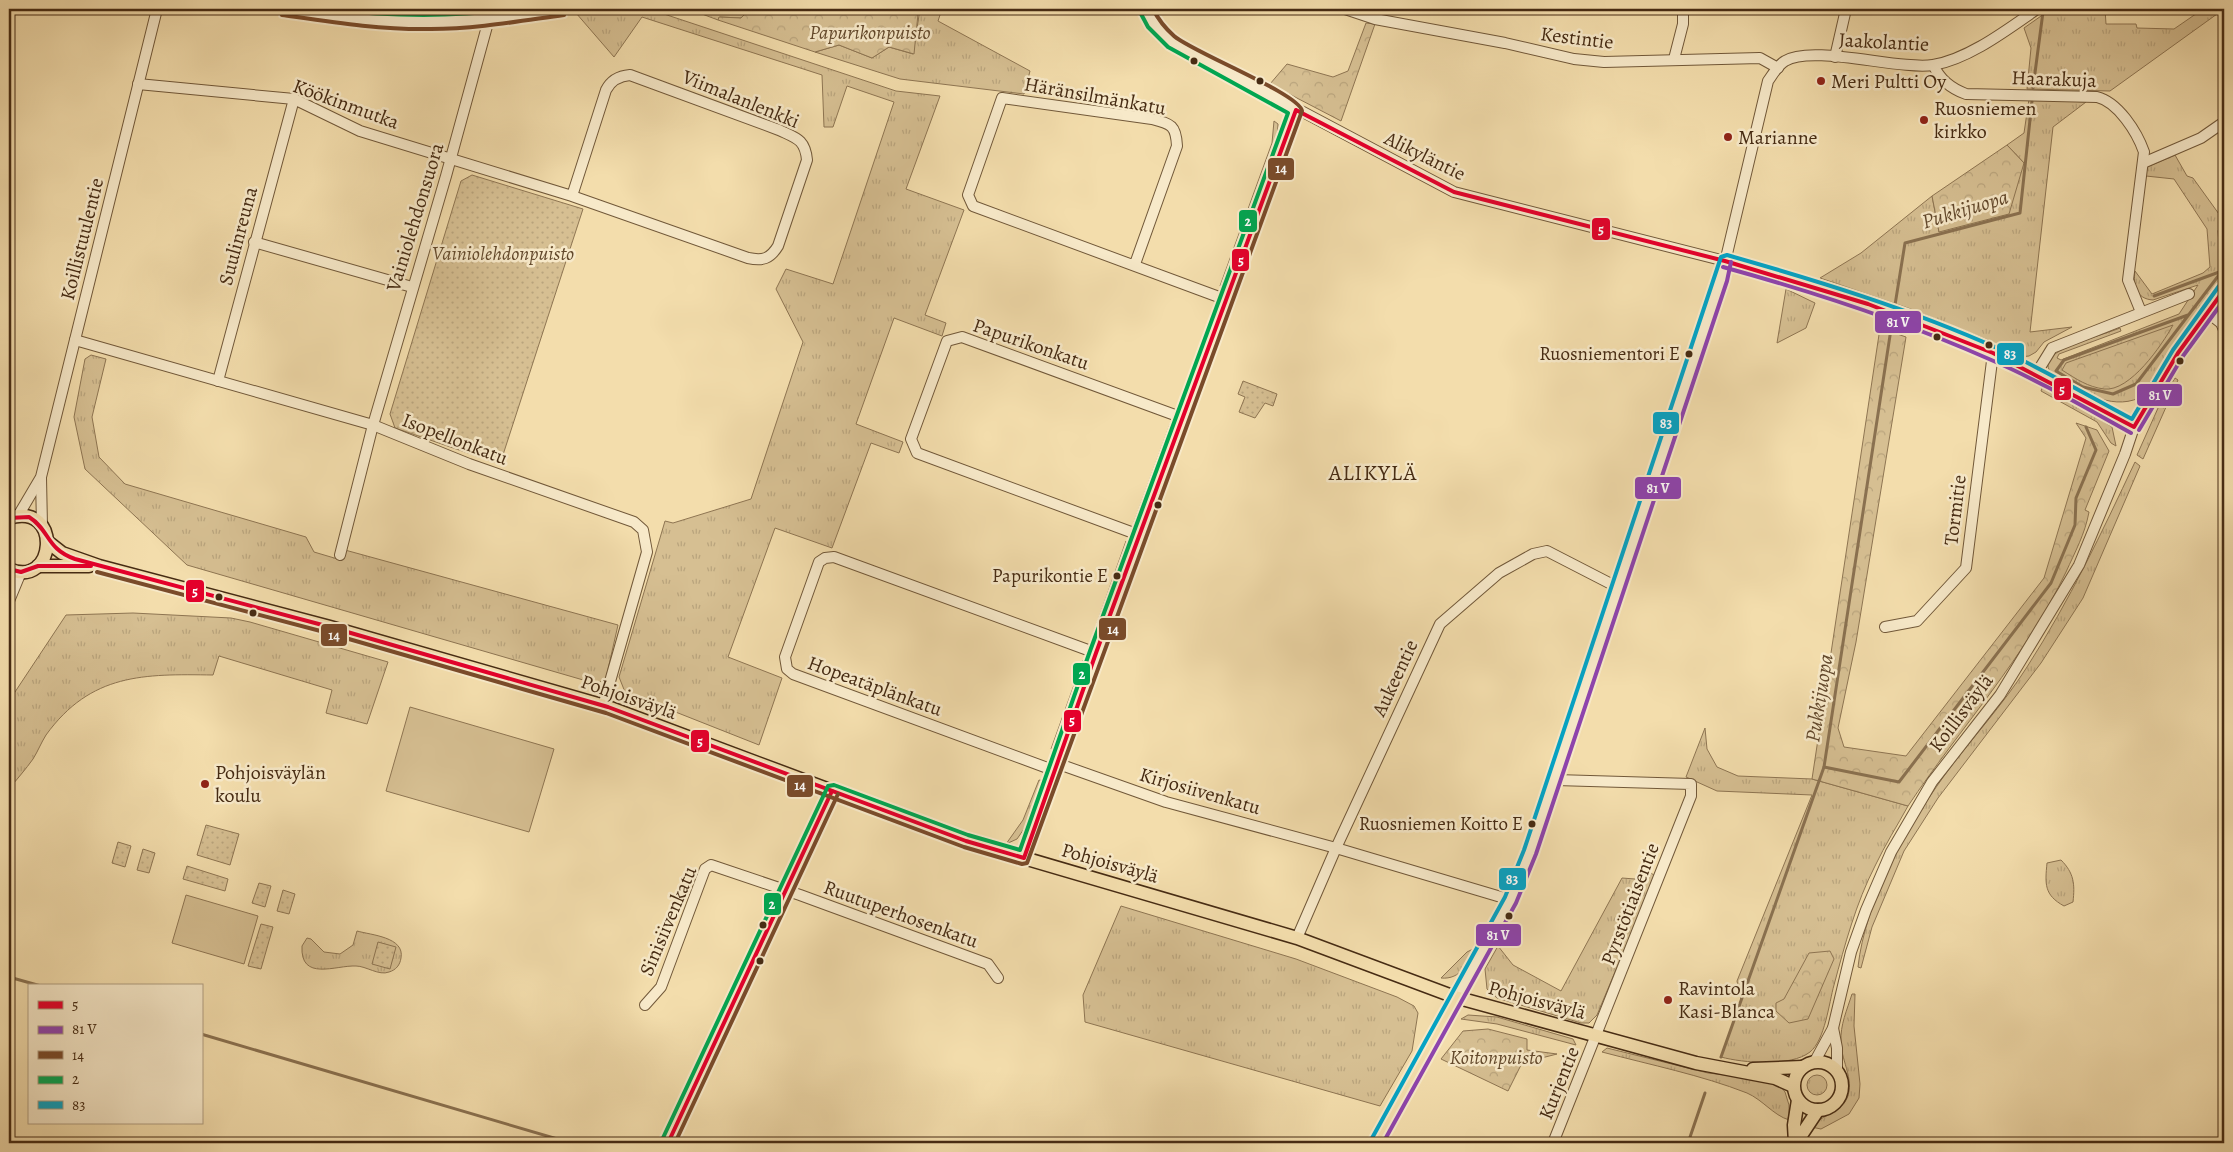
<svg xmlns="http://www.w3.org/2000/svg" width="2233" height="1152" viewBox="0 0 2233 1152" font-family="Alegreya,serif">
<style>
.grass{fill:url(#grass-tufts);stroke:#8e7552}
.forest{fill:url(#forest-crowns);stroke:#8e7552}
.park{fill:url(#park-dots);stroke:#8e7552}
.pitch{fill:#d6bf92;stroke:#8e7552}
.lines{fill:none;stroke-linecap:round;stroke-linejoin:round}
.stream{stroke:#8a7150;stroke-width:3}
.minor-casing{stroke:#715839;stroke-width:12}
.major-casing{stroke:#462b13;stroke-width:15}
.minor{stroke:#f7e9c9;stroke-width:10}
.major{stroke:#f3ddac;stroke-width:12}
.bus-1-casing{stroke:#f7e9c9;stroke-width:8}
.bus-2-casing{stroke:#f7e9c9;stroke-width:8}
.bus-3-casing{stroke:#f7e9c9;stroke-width:8}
.bus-4-casing{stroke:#f7e9c9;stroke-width:8}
.bus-5-casing{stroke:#f7e9c9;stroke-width:8}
.bus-1{stroke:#e4002b;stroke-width:4}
.bus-2{stroke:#8e44ad;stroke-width:4}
.bus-3{stroke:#7a4b2a;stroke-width:4}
.bus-4{stroke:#00a651;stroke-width:4}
.bus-5{stroke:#04a3c5;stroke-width:4}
.bus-dot{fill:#462b13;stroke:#f7e9c9;stroke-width:2}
.poi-dot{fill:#8f2418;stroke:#f7e9c9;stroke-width:2}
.labels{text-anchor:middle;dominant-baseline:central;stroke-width:5;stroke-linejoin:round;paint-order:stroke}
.bus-label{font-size:19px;fill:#462b13;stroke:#f7e9c9;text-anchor:end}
.park-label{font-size:20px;font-style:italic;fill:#63492c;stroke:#f7e9c9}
.street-label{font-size:20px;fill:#462b13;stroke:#f7e9c9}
.poi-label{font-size:20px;fill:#462b13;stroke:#f7e9c9;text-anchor:start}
.water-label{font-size:21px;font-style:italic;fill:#62482c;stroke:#f7e9c9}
.quarter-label{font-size:22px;letter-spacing:1px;fill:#462b13;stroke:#f7e9c9}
.line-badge{stroke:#f7e9c9;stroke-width:2}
.badge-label{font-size:14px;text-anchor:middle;font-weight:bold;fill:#fff}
</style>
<defs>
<pattern id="grass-tufts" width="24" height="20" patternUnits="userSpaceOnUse" patternTransform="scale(1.25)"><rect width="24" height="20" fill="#d6bf92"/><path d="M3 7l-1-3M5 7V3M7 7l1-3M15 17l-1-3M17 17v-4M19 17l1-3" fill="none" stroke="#b9a47d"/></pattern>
<pattern id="forest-crowns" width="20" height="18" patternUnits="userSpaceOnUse" patternTransform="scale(1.25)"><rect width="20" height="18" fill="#d6bf92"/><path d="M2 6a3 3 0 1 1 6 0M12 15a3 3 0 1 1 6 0" fill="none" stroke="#b9a47d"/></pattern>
<pattern id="park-dots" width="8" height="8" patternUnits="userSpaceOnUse" patternTransform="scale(1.25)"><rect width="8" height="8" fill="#d6bf92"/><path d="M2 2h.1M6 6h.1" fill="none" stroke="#b9a47d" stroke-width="1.8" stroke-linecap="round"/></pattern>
</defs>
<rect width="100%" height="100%" fill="#f3ddac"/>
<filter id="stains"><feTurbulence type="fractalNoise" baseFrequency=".004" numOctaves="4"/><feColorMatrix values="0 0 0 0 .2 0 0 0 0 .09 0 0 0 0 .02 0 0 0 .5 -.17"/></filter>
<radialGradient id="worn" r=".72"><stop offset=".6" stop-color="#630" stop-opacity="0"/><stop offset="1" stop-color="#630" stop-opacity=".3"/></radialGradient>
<g class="grass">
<path d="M507,9h26c-47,7 -95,12 -143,7l-3,-5c41,6 79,3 120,-2z"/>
<path d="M604,9h45l247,82 44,5 -34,93 58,21 -39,105 21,8 -4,13 -48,-18 -38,106 47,18 -4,11 -28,-10 -39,105 -57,-20 -47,129 54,21 -23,67 -134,-53 -6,-15 46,-156 8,2 78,-24 52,-157 -27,-53 10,-20 47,15 61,-182 -47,-16 -14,41h-9l-2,-52 -180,-58 -28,40 -38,-44z"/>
<path d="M700,9h50l-9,9 -21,-1 -2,3 -16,-6z"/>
<path d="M920,9h22l-4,12 92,50 -6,23 -124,-15 -85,-27 24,-7 33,13 17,-11 24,7z"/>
<path d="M2051,9h54l1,15h30l1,4 37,1 29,-20h21l-114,82 -83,-2 4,-41 -7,-20z"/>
<path d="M2029,99l57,3 -33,25 -23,205 42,-5 -28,15 -8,10 -7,4 -10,1 -31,-17 -80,-32 -88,-30 41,-25 71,-57 7,36 85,-69 -17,-18 17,-12z"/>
<path d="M1274,121l4,3 -1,15 -50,142 -7,5 52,-143z"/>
<path d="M2175,155l12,21 6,2 31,43v59l-24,28 -61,90c-29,13 -61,-9 -87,-21 -2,-5 -5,-10 -4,-16 5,-13 58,-27 72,-33l1,3 -62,23 -2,4 4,2 118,-46 19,-29 -45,15c-17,-1 -20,-15 -18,-29l17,23 51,-21 7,-6 -3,-38 -33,-50 -28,-3 1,-9z"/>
<path d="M1786,289l29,14 -9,25 -29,15z"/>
<path d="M91,355l15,4 -14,58 7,40 26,27 181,53 8,15 27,8 4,-10 273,75 -12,53 -9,6 -410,-119 -102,-96 -11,-52 11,-58z"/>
<path d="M2175,378l3,2 -35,79 -6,-4 26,-58z"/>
<path d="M2043,386l54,31 15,10 4,19 -5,-3 -14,-21 -56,-31z"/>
<path d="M1170,424l2,5 -32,89 -6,4z"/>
<path d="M2135,462l5,4 -57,132 -42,65 -103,135 -34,53 -32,76 -11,41 -3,-1c7,-65 48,-138 86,-191 27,-37 59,-71 83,-109 43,-67 74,-133 108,-205z"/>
<path d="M1126,541l3,4 -32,91 -6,4z"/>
<path d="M133,613l98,5 19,4 138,40 -21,62 -41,-11 6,-23 -113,-34 -6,19c-69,-1 -122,-2 -167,60 -5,8 -8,16 -13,24 -7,10 -16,20 -24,30v-88l57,-86z"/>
<path d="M1083,660l3,5 -31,86 -4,-2z"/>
<path d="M1705,728l2,21 10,18 21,9 74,3 96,27c-11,20 -23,39 -33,60 -19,37 -30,78 -41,119 -5,18 -9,55 -24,67 -19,15 -67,11 -89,5l20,-57 -4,-19 75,-186 -95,-4 -31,-14z"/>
<path d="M1039,780l5,1 -18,45 -9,13 -11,5 17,-24z"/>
<path d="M2061,860c13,13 14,24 12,42l-9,4c-20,-11 -19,-22 -17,-43z"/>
<path d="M1651,873l4,3 -58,139 -8,8h-8l-84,-25 -10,-9 -2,-20 13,-23 15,19 48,26 61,-113 26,2z"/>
<path d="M1121,906l175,53 101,38 17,9 4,7 -6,38 -32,55 -295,-84 -2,-27z"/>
<path d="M357,931c14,4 48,6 44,27 -1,7 -5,12 -12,14 -10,4 -23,-6 -33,-6 -20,-1 -56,16 -54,-20l5,-8 4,1 13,13 16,2 13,-9z"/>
<path d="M1477,947c-8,15 -16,33 -36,31l26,-26z"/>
<path d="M1852,994h3l-1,32 6,58 -1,14 -10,16 -28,15 -10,-2c10,-12 25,-12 34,-25 12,-19 -4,-40 -4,-60 -1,-17 6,-32 11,-48z"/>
<path d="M1468,1015l29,2 76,22 3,6 -79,-21 -36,-5z"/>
<path d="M1607,1048l101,25 61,7 10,4 6,8 4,13v15c-16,-5 -26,-20 -42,-27 -46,-18 -96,-28 -145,-41z"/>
<circle cx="1817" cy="1085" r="10"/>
</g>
<g class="forest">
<path d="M750,9h153l15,5 -4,40 -25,-7 -17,11 -33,-13 -24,7 -97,-32 1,-3 22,1z"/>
<path d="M1366,23l9,1 -34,97 -71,-37 17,-20 46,13 15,-6z"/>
<path d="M2007,145l17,18 -15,51 -70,18 -7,-36z"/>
<path d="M2173,325c-11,20 -43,67 -69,64 -16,-2 -28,-10 -42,-19l4,-7z"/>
<path d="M1880,328l26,9 -50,305 -18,86 6,19 62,9 138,-178 42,-140 -10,-15 21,7 12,21 -24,59 4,2c-4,22 -14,40 -23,60 -41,86 -106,156 -158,234l-96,-27z"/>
<path d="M1830,951l4,8 -26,60 -19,4 -13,-12v-8l8,-4 25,-46z"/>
<path d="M1488,1029l39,10v11l30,4 -35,9 -14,28 -67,-32 22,-28z"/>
</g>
<g class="park">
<path d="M472,175l111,34 -83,255 -105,-36 -5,-14 71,-233z"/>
<path d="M1243,381l34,13 -4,12 -8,-3 -10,15 -16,-6 6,-15 -7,-3z"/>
<path d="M206,825l33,9 -9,31 -33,-10z"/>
<path d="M118,842l13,4 -6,21 -13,-4z"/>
<path d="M143,849l12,4 -6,20 -12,-3z"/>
<path d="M187,866l41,13 -3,12 -42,-12z"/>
<path d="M259,883l12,3 -6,21 -13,-4z"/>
<path d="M283,890l12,4 -6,20 -12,-3z"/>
<path d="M261,924l12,3 -12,42 -13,-3z"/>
<path d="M378,942l18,5 -6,22 -18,-5z"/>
</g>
<g class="pitch">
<path d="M410,707l144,42 -25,83 -143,-41z"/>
<path d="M186,895l72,21 -14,48 -72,-21z"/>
</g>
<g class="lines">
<g class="stream">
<path d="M2033,88l10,-76"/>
<path d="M2154,296l68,-25"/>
<path d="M1895,305l10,-62 115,-30 12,-112"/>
<path d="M2188,315l-124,45 -8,11 27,16 30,7 23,-10 86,-113 -3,-40"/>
<path d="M1824,767l75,15 152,-199 24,-58 1,-27 20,-48 -10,-23"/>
<path d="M9,977l32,9"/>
<path d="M201,1034l370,109"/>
<path d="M1721,1057l103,-290 67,-438"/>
<path d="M1688,1143l17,-50"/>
</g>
<g class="minor-casing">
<g id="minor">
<path d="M283,9c48,6 98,15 148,14 44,-1 88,-8 132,-14"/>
<path d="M1146,9l7,14 18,19 283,150 271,69 68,19 75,24 125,49 141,74"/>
<path d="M1345,9l30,10 130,24 69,16 30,3 156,-4 18,10"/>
<path d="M1835,57l11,-48"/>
<path d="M1674,59l9,-35v-15"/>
<path d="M1933,65c8,15 17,23 33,29l131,3c21,5 40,35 47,55l-16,128 13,32"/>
<path d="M138,84l156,15 66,32 212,65 176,62c15,3 22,1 30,-12l29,-86c-2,-21 -11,-22 -28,-30l-149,-55c-11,1 -19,5 -24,15l-34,106"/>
<path d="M2143,163l58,-25 23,-16"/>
<path d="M254,242l158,45"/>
<path d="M1135,264l42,-118c-1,-21 -6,-22 -25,-27l-150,-21 -34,97 5,11 254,94"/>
<path d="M2207,312l14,11 3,7"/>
<path d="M75,340l298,85 96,39 165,58 9,8 4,22 -44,154"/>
<path d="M2036,374l16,-26 137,-54"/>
<path d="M218,381l76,-282"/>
<path d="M41,478l1,48"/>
<path d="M18,516l23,-39 116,-468"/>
<path d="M1139,535l-222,-82 -6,-14 36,-98 15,-4 221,81"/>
<path d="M340,555l33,-130 73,-249 43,-157"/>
<path d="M9,601l12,-29"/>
<path d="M1885,627l32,-6 49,-53 27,-215"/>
<path d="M1056,763l110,39 170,46 175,52"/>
<path d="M1053,770l-260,-96 -6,-5 -2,-12 34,-95 6,-4 9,-1 262,96"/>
<path d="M1024,858l72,-205 200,-543"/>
<path d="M1297,938l39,-90 104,-224 59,-51 34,-19 14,-3 70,36"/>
<path d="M1455,997l56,-97 45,-120 61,-193 104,-308 47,-198c5,-7 10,-16 17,-20 27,-17 113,9 148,4 36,-6 75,-36 104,-56"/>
<path d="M645,1005l16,-18 44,-118 6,-4 89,30 188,69 10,14"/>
<path d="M1833,1028l4,20v22"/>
<path d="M1815,1061l18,-33 18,-76 15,-42 25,-58 41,-70 68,-87 79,-130 46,-111 9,-27 44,-74 46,-63"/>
<path d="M668,1143l164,-352"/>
<path d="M1553,1143l138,-347v-12l-135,-4"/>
</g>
</g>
<g class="major-casing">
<g id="major">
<path d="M9,518c54,-17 47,72 0,51"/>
<path d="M48,542l14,11 37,13 231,61 278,80 358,134 331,97 158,59 241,66 79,15 18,8"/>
<path d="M38,566h51"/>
<circle cx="1818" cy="1086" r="24"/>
<path d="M1753,1069l49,-2"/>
<path d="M1376,1143l79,-146"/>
<path d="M1795,1143l-1,-18 4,-25"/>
<path d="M1796,1143l22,-33"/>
</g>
</g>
<use href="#minor" class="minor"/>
<use href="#major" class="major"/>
<g class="bus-1-casing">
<g id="bus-1">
<path d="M9,518l20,-1c21,13 17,32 46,42l255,68 278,80 358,134 58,17 72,-205 200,-543 158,82 271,69 143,43 125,49 141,74 44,-74 46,-63"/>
<path d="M9,569l12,3 17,-6h53"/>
<path d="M668,1143l164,-352"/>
</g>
</g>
<g class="bus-2-casing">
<g id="bus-2">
<path d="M1723,267c91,25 180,54 266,92 49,21 95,48 142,74"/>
<path d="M2139,430l44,-74 41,-56"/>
<path d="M1383,1143l133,-240 20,-49 191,-573 4,-19"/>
</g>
</g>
<g class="bus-3-casing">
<g id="bus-3">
<path d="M282,15c49,7 99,15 149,14 44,0 89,-8 133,-14"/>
<path d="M97,572l231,61 278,80 358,134 58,17 5,-1 275,-752c-2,-17 -110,-59 -128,-75 -9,-8 -16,-17 -21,-27"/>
<path d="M675,1143l163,-349"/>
</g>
</g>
<g class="bus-4-casing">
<g id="bus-4">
<path d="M328,9c65,8 126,8 191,0"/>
<path d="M662,1140l166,-354 6,-1 134,50 52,15 70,-199 198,-538 -120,-66 -20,-20 -8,-15"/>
</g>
</g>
<g class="bus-5-casing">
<path id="bus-5" d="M1371,1140l134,-243 19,-47 197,-593 6,-2c91,26 183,54 270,93 46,21 90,47 135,71l41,-69 46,-64"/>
</g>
<use href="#bus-1" class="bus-1"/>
<use href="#bus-2" class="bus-2"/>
<use href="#bus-3" class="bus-3"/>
<use href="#bus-4" class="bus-4"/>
<use href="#bus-5" class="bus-5"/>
</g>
<g class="bus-dot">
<circle cx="1194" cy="61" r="4.5"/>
<circle cx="1260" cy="81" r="4.5"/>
<circle cx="1937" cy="337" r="4.5"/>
<circle cx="1989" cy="345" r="4.5"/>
<circle cx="1689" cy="354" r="4.5"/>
<circle cx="2180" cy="361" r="4.5"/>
<circle cx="1158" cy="505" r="4.5"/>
<circle cx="1117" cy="576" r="4.5"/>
<circle cx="219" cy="597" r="4.5"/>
<circle cx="253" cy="613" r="4.5"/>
<circle cx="1532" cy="824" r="4.5"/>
<circle cx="1509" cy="916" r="4.5"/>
<circle cx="763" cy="925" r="4.5"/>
<circle cx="760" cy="961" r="4.5"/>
</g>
<g class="poi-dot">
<circle cx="1821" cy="81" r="5"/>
<circle cx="1924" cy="120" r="5"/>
<circle cx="1728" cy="137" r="5"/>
<circle cx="205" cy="784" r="5"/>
<circle cx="1668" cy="1000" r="5"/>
</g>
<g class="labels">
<g class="bus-label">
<text x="1680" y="354">Ruosniementori E</text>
<text x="1108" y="576">Papurikontie E</text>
<text x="1523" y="824">Ruosniemen Koitto E</text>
</g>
<g class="park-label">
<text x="870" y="32">Papurikonpuisto</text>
<text x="503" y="253">Vainiolehdonpuisto</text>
<text x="1496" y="1057">Koitonpuisto</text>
</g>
<g class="street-label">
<text transform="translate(1577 38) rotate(7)">Kestintie</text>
<text transform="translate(1884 42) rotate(3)">Jaakolantie</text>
<text transform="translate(2054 79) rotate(2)">Haarakuja</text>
<text transform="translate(1095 96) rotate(10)">Häränsilmänkatu</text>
<text transform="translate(741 99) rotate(22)">Viimalanlenkki</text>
<text transform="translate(346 104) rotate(20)">Köökinmutka</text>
<text transform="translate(1425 156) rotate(26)">Alikyläntie</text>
<text transform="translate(415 217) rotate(-73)">Vainiolehdonsuora</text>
<text transform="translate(238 236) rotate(-75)">Suulinreuna</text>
<text transform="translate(82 239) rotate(-76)">Koillistuulentie</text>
<text transform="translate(1031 344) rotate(19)">Papurikonkatu</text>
<text transform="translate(455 439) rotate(21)">Isopellonkatu</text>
<text transform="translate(1955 510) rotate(-83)">Tormitie</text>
<text transform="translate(1395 678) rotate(-65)">Aukeentie</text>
<text transform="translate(875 686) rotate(20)">Hopeatäplänkatu</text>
<text transform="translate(629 697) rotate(19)">Pohjoisväylä</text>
<text transform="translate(1961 713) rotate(-53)">Koillisväylä</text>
<text transform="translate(1200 791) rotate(16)">Kirjosiivenkatu</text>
<text transform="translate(1110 863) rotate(16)">Pohjoisväylä</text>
<text transform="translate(1630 904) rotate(-69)">Pyrstötiaisentie</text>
<text transform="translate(901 914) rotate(20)">Ruutuperhosenkatu</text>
<text transform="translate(668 921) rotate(-67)">Sinisiivenkatu</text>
<text transform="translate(1537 1000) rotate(15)">Pohjoisväylä</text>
<text transform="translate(1559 1083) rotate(-68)">Kurjentie</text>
</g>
<g class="poi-label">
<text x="1831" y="81">Meri Pultti Oy</text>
<text x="1934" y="108">Ruosniemen<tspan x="1934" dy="23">kirkko</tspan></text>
<text x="1738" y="137">Marianne</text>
<text x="215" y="772">Pohjoisväylän<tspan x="215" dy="23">koulu</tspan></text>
<text x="1678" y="988">Ravintola<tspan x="1678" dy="23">Kasi-Blanca</tspan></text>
</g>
<g class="water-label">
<text transform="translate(1965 209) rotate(-17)">Pukkijuopa</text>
<text transform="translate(1819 698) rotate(-81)">Pukkijuopa</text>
</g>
<g class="quarter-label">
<text x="1373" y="473">ALIKYLÄ</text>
</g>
</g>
<g class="line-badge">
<rect x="1267" y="157" width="28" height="24" rx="5" fill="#7a4b2a"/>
<rect x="1238" y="209" width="20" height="24" rx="5" fill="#00a651"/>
<rect x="1591" y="217" width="20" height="24" rx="5" fill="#e4002b"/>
<rect x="1231" y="248" width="19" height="24" rx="5" fill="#e4002b"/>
<rect x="1874" y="310" width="48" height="24" rx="5" fill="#8e44ad"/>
<rect x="1996" y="342" width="29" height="24" rx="5" fill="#04a3c5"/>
<rect x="2053" y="377" width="19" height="24" rx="5" fill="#e4002b"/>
<rect x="2136" y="383" width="47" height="24" rx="5" fill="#8e44ad"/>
<rect x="1652" y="411" width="28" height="24" rx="5" fill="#04a3c5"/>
<rect x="1634" y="476" width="48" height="24" rx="5" fill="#8e44ad"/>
<rect x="185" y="579" width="20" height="24" rx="5" fill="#e4002b"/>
<rect x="1098" y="617" width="29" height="24" rx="5" fill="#7a4b2a"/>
<rect x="320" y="623" width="28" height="24" rx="5" fill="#7a4b2a"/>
<rect x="1072" y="662" width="19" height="24" rx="5" fill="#00a651"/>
<rect x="1063" y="709" width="19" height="24" rx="5" fill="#e4002b"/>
<rect x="690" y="729" width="20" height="24" rx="5" fill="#e4002b"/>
<rect x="786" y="774" width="28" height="24" rx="5" fill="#7a4b2a"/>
<rect x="1498" y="867" width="29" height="24" rx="5" fill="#04a3c5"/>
<rect x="763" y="892" width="19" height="24" rx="5" fill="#00a651"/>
<rect x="1475" y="923" width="47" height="24" rx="5" fill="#8e44ad"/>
</g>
<g class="badge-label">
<text x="1281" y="173">14</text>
<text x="1248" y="226">2</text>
<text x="1601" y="234">5</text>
<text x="1241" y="265">5</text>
<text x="1898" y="327">81 V</text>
<text x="2010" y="359">83</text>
<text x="2062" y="394">5</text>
<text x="2160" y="400">81 V</text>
<text x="1666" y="428">83</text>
<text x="1658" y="493">81 V</text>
<text x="195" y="596">5</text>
<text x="1113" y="634">14</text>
<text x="334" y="640">14</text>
<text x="1082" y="679">2</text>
<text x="1072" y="725">5</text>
<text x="700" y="746">5</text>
<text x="800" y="790">14</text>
<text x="1512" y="884">83</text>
<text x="772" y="909">2</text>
<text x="1498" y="940">81 V</text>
</g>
<rect width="2233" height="1152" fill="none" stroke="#f3ddac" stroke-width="30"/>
<rect x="10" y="10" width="2213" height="1132" fill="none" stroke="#462b13" stroke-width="2.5"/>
<rect x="15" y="15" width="2203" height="1122" fill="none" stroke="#462b13"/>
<rect x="28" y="984" width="175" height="140" fill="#f7e9c9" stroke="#b09d80"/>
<rect x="38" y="1001" width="25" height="8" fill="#e4002b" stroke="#b09d80"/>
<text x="72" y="1010" font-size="15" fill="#462b13">5</text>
<rect x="38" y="1026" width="25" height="8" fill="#8e44ad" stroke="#b09d80"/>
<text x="72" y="1034" font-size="15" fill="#462b13">81 V</text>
<rect x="38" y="1051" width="25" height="8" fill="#7a4b2a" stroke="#b09d80"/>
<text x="72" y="1060" font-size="15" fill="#462b13">14</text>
<rect x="38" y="1076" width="25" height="8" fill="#00a651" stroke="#b09d80"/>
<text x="72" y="1084" font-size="15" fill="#462b13">2</text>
<rect x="38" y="1101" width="25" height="8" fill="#04a3c5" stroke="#b09d80"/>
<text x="72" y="1110" font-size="15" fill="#462b13">83</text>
<rect width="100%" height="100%" filter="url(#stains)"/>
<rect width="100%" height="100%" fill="url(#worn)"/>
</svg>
